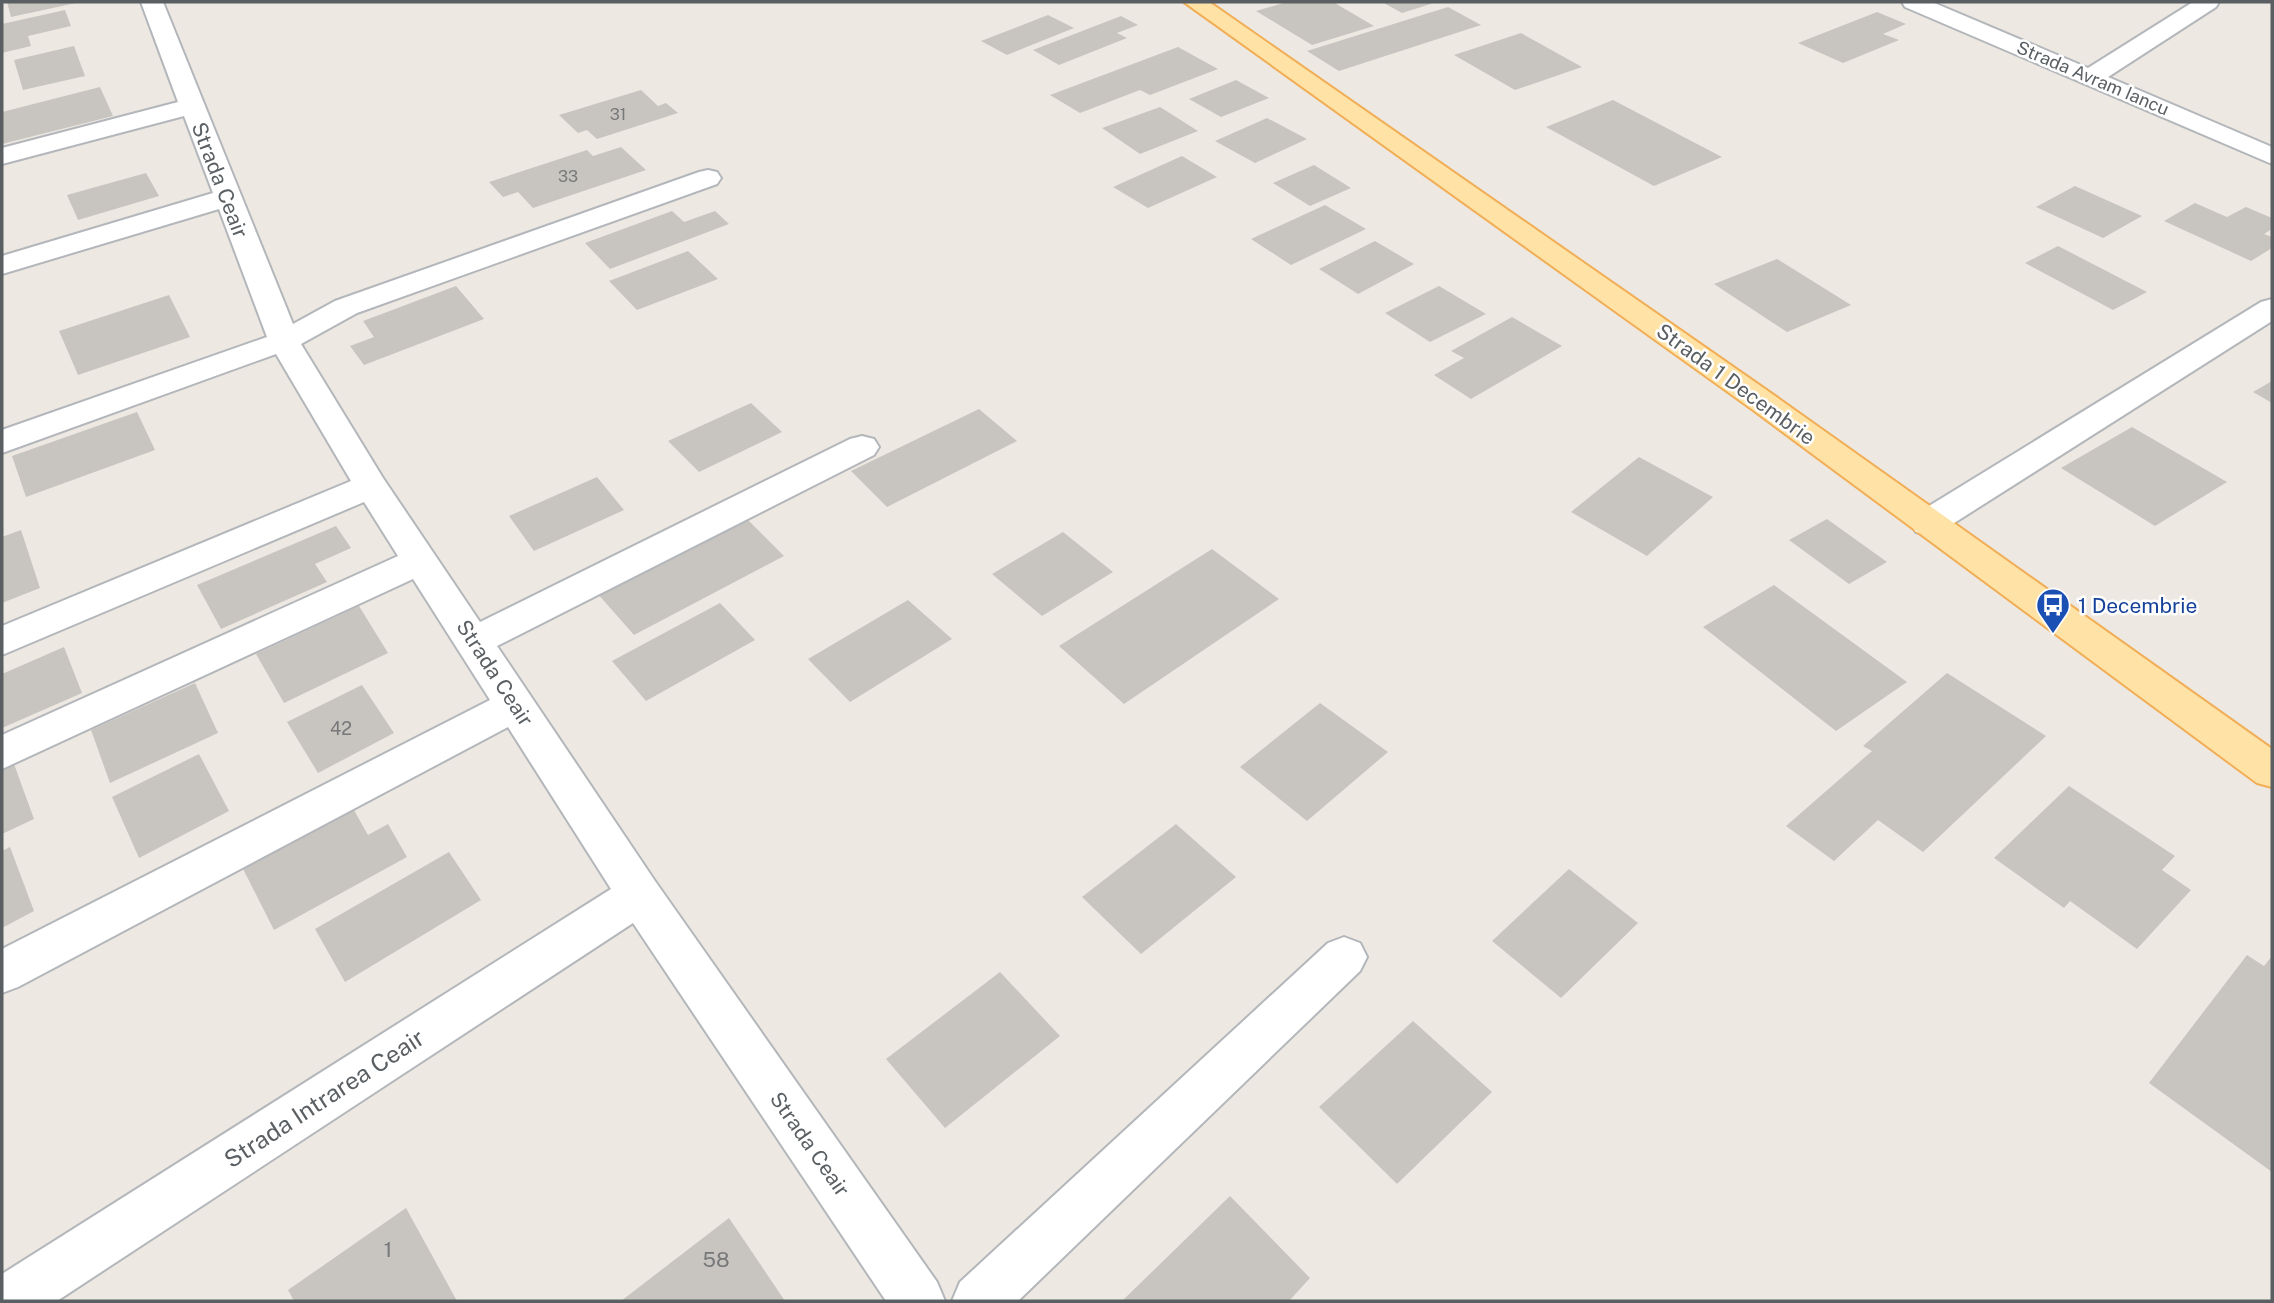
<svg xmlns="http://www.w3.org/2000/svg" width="2274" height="1303" viewBox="0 0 2274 1303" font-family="'Public Sans',sans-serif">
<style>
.building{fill:#c8c4bf}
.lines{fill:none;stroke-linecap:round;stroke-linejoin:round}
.minor-casing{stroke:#b3b6ba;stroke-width:4}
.major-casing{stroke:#f1ae57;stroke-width:4}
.minor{fill:#fff;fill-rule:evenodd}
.major{fill:#ffe3a6;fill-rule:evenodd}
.labels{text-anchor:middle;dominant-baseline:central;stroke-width:5;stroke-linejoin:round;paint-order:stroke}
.far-number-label{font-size:16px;fill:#76787a}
.far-street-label{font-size:18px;fill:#5a5f63;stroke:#fff}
.number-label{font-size:18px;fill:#76787a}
.street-label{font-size:21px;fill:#5a5f63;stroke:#fff}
.transit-label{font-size:21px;fill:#164399;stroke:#fff;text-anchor:start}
.near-number-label{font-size:21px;fill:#76787a}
.near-street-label{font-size:24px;fill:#5a5f63;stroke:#fff}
</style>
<rect width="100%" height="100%" fill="#ede9e2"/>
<g class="building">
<path d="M7,2h69v1l-65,14z"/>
<path d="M1287,2h46l41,24 -62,19 -56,-34z"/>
<path d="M1382,2h55l-35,11z"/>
<path d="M1448,7l33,18 -142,46 -32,-20z"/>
<path d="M65,10l6,16 -43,10 3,10 -29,7v-29z"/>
<path d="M1877,12l29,12 -23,10 16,6 -56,23 -45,-20z"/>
<path d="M1048,15l26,13 -67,27 -26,-14z"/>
<path d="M1121,16l17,9 -21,8 10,5 -68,27 -26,-15z"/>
<path d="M1521,33l61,34 -67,23 -61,-35z"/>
<path d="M74,46l11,30 -62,14 -9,-30z"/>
<path d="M1178,47l40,22 -68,26 -10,-5 -60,23 -30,-18z"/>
<path d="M1236,80l33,18 -48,19 -32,-18z"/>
<path d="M100,87l13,29 -111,28v-32z"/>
<path d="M641,90l17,16 8,-3 12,10 -81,26 -10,-9 -9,3 -19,-18z"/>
<path d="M1613,100l109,57 -68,29 -108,-59z"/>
<path d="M1160,107l38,24 -58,23 -38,-26z"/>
<path d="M1267,118l40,21 -52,24 -40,-22z"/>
<path d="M621,147l25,23 -113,38 -15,-16 -15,5 -14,-15 98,-32 6,6z"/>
<path d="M1182,156l35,21 -69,31 -35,-21z"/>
<path d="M1314,165l37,23 -41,18 -37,-23z"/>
<path d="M146,173l13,23 -81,24 -11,-25z"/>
<path d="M2075,186l67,30 -39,22 -67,-31z"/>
<path d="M2195,203l32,14 19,-10 26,11v11l-8,5 8,3v11l-21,13 -87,-40z"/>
<path d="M1325,205l41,24 -75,36 -40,-26z"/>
<path d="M672,211l12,11 31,-11 14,13 -119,45 -25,-26z"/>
<path d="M1375,241l39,23 -56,30 -39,-25z"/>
<path d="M2058,246l89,46 -34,18 -88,-47z"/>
<path d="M688,251l30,28 -81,31 -28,-29z"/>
<path d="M1777,259l74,46 -64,27 -73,-48z"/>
<path d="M456,286l28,33 -120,46 -14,-19 24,-9 -11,-16z"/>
<path d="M1439,286l47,28 -56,28 -45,-29z"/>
<path d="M169,295l21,42 -112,38 -19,-44z"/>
<path d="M1512,317l50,29 -91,53 -37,-24 30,-17 -13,-7z"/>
<path d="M2272,381v22l-19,-11z"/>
<path d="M751,403l31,29 -83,40 -31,-31z"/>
<path d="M979,409l38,32 -130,66 -36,-36z"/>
<path d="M137,412l18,38 -129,47 -14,-41z"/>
<path d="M2132,427l95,55 -72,44 -94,-58z"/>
<path d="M1639,457l74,40 -66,59 -76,-44z"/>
<path d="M597,477l27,33 -90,41 -25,-35z"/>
<path d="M746,518l38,38 -150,79 -37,-42z"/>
<path d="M1827,519l60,43 -38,22 -60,-44z"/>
<path d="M336,526l15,22 -36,16 12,18 -106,47 -24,-44z"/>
<path d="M21,530l19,58 -38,15v-66z"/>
<path d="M1063,532l50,40 -71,44 -50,-42z"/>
<path d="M1212,549l67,50 -155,105 -65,-58z"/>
<path d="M1774,585l133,97 -71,49 -133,-104z"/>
<path d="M908,600l44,39 -102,63 -42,-43z"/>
<path d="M720,603l35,37 -109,61 -34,-40z"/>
<path d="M359,606l29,47 -104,50 -28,-49z"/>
<path d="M64,647l18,46 -80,35v-54z"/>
<path d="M1947,673l99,63 -123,116 -45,-32 -44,41 -48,-35 86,-75 -9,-5z"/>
<path d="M195,683l23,50 -108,50 -19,-53z"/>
<path d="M362,685l32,48 -76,40 -31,-51z"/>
<path d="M1320,703l68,49 -81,69 -67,-54z"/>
<path d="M199,754l30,57 -90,47 -27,-61z"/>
<path d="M14,764l20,55 -32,15v-65z"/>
<path d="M2069,786l106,70 -13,14 29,20 -54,59 -67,-48 -6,7 -70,-50z"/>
<path d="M350,803l18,32 20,-11 19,33 -133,73 -35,-69z"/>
<path d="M1176,824l60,53 -95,77 -59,-57z"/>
<path d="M10,847l24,64 -32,17v-77z"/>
<path d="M449,852l32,48 -136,82 -30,-53z"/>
<path d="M1569,869l69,54 -77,75 -69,-57z"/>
<path d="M2247,955l17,11 8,-10v216l-123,-89z"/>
<path d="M1000,972l60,64 -115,92 -59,-69z"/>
<path d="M1413,1021l79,71 -95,92 -78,-77z"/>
<path d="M1230,1196l80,82 -21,23h-167z"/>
<path d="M406,1208l51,93h-163l-6,-11z"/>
<path d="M729,1218l56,83h-164z"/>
</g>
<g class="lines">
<g class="minor-casing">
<g id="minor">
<path d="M141,2h22l130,322 42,-23 364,-129 9,-2 9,2 4,6 -4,6 -360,129 -56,31 82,134 97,144 370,-183 12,-3 12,3 5,8 -5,8 -377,191 158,235 282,401 8,19h-59l-253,-378 -576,378h-55v-27l609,-385 -103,-162 -490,260 -16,6v-44l488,-249 -77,-121 -411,190v-34l396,-179 -34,-54 -362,153v-29l349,-145 -75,-127 -274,99v-23l265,-93 -48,-128 -217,65v-18l211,-63 -29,-77 -182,48v-16l176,-46z"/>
<path d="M1902,2h30l156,66 105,-66h26l-3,5 -108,70 164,70v17l-367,-157z"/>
<path d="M2272,299v22l-332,211 -12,3 -12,-3 -6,-9 6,-9 345,-212z"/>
<path d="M1344,937l16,6 7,14 -7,14 -342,330h-66l8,-19 368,-339z"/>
</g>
</g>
<g class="major-casing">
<path id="major" d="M1184,2h25l566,394 497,353v38l-15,-4 -504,-373z"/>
</g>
<use href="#minor" class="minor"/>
<use href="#major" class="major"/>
</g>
<defs>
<g id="bus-pin" transform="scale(1.75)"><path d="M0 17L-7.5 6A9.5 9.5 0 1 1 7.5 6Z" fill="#1a4fb4" stroke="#fff"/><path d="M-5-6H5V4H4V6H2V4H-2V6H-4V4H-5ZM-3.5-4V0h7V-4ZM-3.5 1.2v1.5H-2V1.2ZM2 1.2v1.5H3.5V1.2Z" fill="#fff"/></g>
</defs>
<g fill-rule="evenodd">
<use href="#bus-pin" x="2053" y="605"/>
</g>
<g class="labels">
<g class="far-number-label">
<text x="618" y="114">31</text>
<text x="568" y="176">33</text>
</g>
<g class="far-street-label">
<text transform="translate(2093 78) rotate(23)">Strada Avram Iancu</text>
</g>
<g class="number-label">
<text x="341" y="728">42</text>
</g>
<g class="street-label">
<text transform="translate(220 180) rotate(69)">Strada Ceair</text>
<text transform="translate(1736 384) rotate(36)">Strada 1 Decembrie</text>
<text transform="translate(495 673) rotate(57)">Strada Ceair</text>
<text transform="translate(810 1144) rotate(55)">Strada Ceair</text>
</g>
<g class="transit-label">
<text x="2078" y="605">1 Decembrie</text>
</g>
<g class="near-number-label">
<text x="388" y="1249">1</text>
<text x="716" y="1259">58</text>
</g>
<g class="near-street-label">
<text transform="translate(324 1098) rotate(-33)">Strada Intrarea Ceair</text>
</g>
</g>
<rect width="2274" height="1303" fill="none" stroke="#5a5f63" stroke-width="7"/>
</svg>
